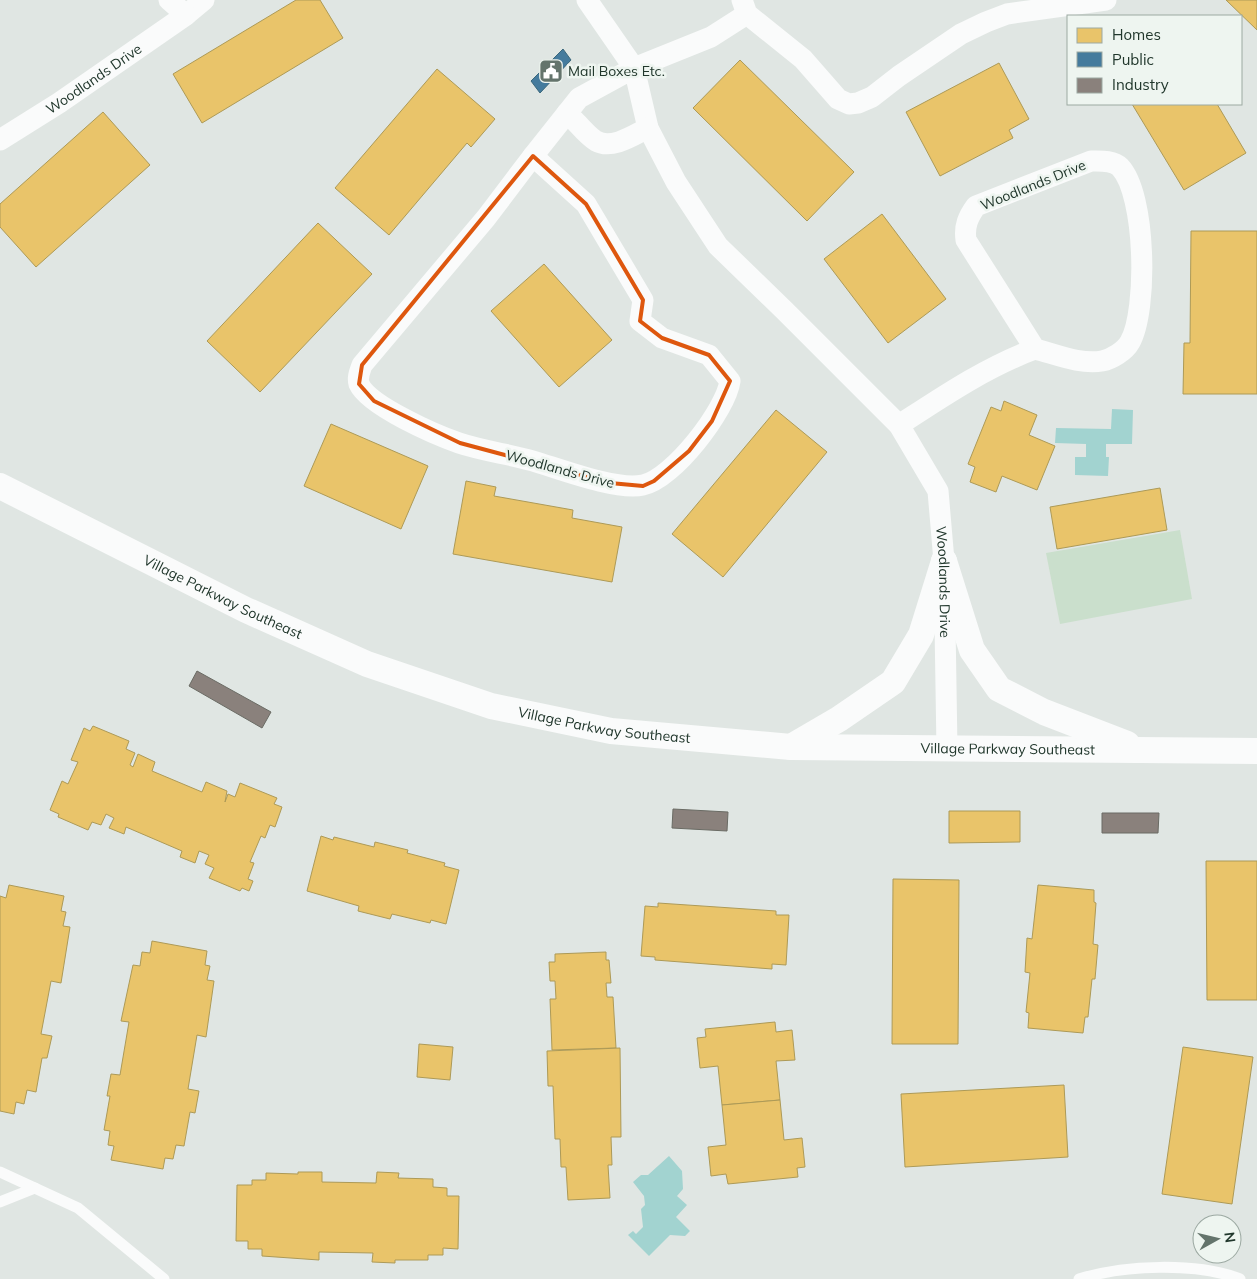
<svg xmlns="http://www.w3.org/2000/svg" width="1257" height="1279" viewBox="0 0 1257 1279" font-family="Mulish,sans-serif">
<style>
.green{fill:#cadfcc}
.water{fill:#a2d3d0}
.homes{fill:#e9c46a;stroke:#ad9a57}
.public{fill:#457b9d;stroke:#3a677b}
.industry{fill:#8a817c;stroke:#6a6b64}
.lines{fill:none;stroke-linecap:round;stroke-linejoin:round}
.service{stroke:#fafbfb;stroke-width:11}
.minor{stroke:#fafbfb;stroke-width:21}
.tertiary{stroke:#fafbfb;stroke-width:26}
.marked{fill:none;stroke:#de570e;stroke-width:4;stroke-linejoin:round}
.labels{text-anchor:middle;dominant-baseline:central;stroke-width:5;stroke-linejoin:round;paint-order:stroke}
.poi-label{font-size:14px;fill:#21372c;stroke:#eef5f0;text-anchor:start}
.street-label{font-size:14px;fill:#21372c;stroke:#eef5f0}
</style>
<rect width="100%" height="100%" fill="#e0e6e3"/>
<path class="green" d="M1180,530l12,69 -132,25 -14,-71z"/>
<g class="water">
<path d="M1112,409l21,1 -1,34h-26v13h3l-1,19 -33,-1v-18h11v-13l-31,-1 1,-15 55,1z"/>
<path d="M669,1156l13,15 1,18 -6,7 10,9 -11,12 14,14 -5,5 -15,-1 -21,21 -21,-21 5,-4 3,3 7,-7 -2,-18 4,-4 -1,-9 -11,-14 8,-7h7z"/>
</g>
<g class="homes">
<path d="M296,0h24l23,38 -141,85 -29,-49z"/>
<path d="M1226,0h31v30z"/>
<path d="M740,60l114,112 -47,49 -114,-113z"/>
<path d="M999,63l30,56 -20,11 4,8 -73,38 -34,-64z"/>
<path d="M437,69l58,50 -24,28 -4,-4 -78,92 -54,-47z"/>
<path d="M1132,104h85l29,49 -62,37z"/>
<path d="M103,112l47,53 -114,102 -36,-40v-23z"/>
<path d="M882,214l64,85 -58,44 -64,-84z"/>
<path d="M318,223l54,51 -112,118 -53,-51z"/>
<path d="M1191,231h66v163h-74l1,-51h6z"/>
<path d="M544,264l68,76 -53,47 -68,-76z"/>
<path d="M1004,401l33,14 -8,20 26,11 -18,44 -35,-14 -6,16 -26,-10 5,-15 -7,-3 23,-57 10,4z"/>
<path d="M776,410l51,42 -104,125 -51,-43z"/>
<path d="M331,424l97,42 -27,63 -97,-43z"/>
<path d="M466,481l30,6 -2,9 79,14 -1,8 50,9 -10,55 -159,-28z"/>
<path d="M1160,488l7,42 -110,19 -7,-42z"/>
<path d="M93,726l36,15 -3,8 9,4 -5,12 3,2 5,-13 17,8 -3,9 50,21 4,-10 21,9 -2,11 3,-8 7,3 5,-14 37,15 -3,6 8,3 -7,20 -5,-2 -5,13 -4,-2 -11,26 4,1 -6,16 5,2 -4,10 -7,-3 -2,3 -31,-13 5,-10 -9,-4 4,-9 -10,-4 -4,12 -15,-6 2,-6 -56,-24 -2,7 -15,-6 5,-10 -8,-4 -5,11 -9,-3 -4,8 -30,-13 1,-3 -9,-4 12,-29 6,3 10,-22 -7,-2 13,-32 6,3z"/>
<path d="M949,811h71v31l-71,1z"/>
<path d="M321,836l12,4 1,-3 40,10 1,-5 33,8 -1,3 38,10 -1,3 15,4 -13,54 -15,-4 -1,3 -38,-9 -2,5 -32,-8 1,-5 -52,-15z"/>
<path d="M1206,861h51v139h-50z"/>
<path d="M893,879l66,1 -1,164h-66z"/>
<path d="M9,885l55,11 -3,15 5,1 -3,14 7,1 -9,56 -10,-2 -10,53 11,2 -5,22h-5l-6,34 -9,-2 -3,14 -8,-2 -2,12 -14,-3v-215l6,2z"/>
<path d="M1038,885l56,5v12l2,1 -3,41 5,1 -3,34h-3l-4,38h-3l-2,16 -55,-5 1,-15 -3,-1 4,-39 -5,-1 2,-34 5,1z"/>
<path d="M658,903l118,8v4h13l-3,50 -14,-1v5l-117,-9v-3l-14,-1 4,-50 13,1z"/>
<path d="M152,941l55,10 -2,14 5,1 -3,14 7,1 -8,56 -9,-2 -9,54 11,2 -4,22 -5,-1 -6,34 -8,-1 -3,14 -8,-1 -2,11 -52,-9 3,-14 -6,-1 2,-14 -6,-1 6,-34h-3l4,-22 9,1 9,-53 -8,-1 12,-56 7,1 2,-14 8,1z"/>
<path d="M606,952v8h3l2,23h-5l1,14h6l3,51 -64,2 -2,-51h6l-1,-18h-5l-1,-19h6v-8z"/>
<path d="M775,1022l1,10 16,-2 3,30 -19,1 4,39 -58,5 -4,-39 -18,2 -3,-30 9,-1 -1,-8z"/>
<path d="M419,1044l34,3 -3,33 -33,-3z"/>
<path d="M1183,1047l70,10 -21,147 -70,-10z"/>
<path d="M620,1048l1,89h-10l1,28h-4l2,33 -42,2 -2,-33h-5l-1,-28h-5l-2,-53h-5l-1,-35z"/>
<path d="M1064,1085l4,72 -163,10 -4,-73z"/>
<path d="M780,1100l4,40 18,-2 3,29 -8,1 1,9 -70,7 -2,-10 -15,2 -3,-29 18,-2 -4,-40z"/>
<path d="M298,1172h24v10l54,1 1,-11 22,1 -1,5 35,1v8l14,1v8h12l-1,53 -15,-1v7h-15v5h-33v3l-23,-1 1,-9 -54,-1v8l-57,-4v-7h-14v-8h-12l1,-56h15v-5h14v-7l32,1z"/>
</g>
<path class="public" d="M563,49l8,11 -31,33 -9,-12z"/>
<g class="industry">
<path d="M197,671l74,41 -9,16 -73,-42z"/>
<path d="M673,809l55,3 -1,19 -55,-3z"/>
<path d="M1102,813h57l-1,20h-56z"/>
</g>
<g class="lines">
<g class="service">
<path d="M0,1172l78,36 86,71"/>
<path d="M0,1202l35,-14"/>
<path d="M1079,1279c45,-14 117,-17 161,0"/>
</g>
<g class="minor">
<path id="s1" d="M587,0l47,68 14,60 28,54 42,64 67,65 114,114 39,66 6,70 3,189"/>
<path d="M742,0l5,14 56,45 35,40 11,5 9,-1 14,-6 27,-21 62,-42 25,-12 21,-8 99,-14"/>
<path d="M186,15l18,-15"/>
<path d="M567,113c9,8 19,22 29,28 16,9 38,-6 52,-13"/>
<path id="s2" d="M0,140l59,-37 127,-88 -17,-15"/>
<path d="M533,156l53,48 57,96 -3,21 22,17 47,17 21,26c-4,29 -57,98 -87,104 -26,6 -83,-16 -110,-24 -24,-7 -50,-10 -74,-18 -23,-8 -90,-37 -100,-59 -2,-7 1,-13 3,-19l124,-147z"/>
<path d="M533,156l46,-58 55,-30 77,-31 36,-23"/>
<path d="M1091,161c9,0 22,-1 29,6 26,27 28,143 10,175 -5,9 -18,17 -28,19 -21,4 -47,-7 -67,-12l-69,-109c-2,-14 2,-23 10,-34z"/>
<path d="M899,425c43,-28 87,-58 136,-76"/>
</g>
<g class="tertiary">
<path id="s3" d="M0,486l246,124 121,54 124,42 120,25 180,16 466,4"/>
<path d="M944,561l28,89 27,39 45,23 83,32"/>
<path d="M791,747l48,-28 54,-37 28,-47 23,-74"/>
</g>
</g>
<path class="marked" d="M533,156l53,48 57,96 -3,21 22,17 47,17 21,26 -18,40 -23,30 -35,30 -11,5 -33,-3 -150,-40 -86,-42 -15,-17 3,-19z"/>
<defs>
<g id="civic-square" transform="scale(1.25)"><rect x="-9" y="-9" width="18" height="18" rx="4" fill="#64746c" stroke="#eef5f0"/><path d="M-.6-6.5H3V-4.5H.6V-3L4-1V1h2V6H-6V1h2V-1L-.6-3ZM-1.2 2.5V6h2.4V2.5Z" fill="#fff"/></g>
</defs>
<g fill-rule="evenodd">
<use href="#civic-square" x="551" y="71"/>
</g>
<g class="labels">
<g class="poi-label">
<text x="568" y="71">Mail Boxes Etc.</text>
</g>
<g class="street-label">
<text stroke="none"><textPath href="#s2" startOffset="112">Woodlands Drive</textPath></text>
<text transform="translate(1033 185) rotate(-22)">Woodlands Drive</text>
<text transform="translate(560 469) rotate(15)">Woodlands Drive</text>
<text stroke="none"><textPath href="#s1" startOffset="704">Woodlands Drive</textPath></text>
<text stroke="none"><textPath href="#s3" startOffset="249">Village Parkway Southeast</textPath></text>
<text stroke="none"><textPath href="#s3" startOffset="654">Village Parkway Southeast</textPath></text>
<text stroke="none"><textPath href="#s3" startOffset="1059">Village Parkway Southeast</textPath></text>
</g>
</g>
<rect x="1067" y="15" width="175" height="90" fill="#eef5f0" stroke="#9ca9a2"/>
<rect x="1077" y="28" width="25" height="15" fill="#e9c46a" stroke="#9ca9a2"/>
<text x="1112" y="40" font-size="15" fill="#21372c">Homes</text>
<rect x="1077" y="52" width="25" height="15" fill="#457b9d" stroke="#9ca9a2"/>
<text x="1112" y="65" font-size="15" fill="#21372c">Public</text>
<rect x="1077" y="78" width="25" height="15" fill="#8a817c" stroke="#9ca9a2"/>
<text x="1112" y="90" font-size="15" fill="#21372c">Industry</text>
<g transform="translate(1217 1239) rotate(82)"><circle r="24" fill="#eef5f0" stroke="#9ca9a2"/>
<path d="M0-4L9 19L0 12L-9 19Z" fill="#64746c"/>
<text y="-8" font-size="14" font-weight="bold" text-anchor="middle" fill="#21372c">N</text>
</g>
</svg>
